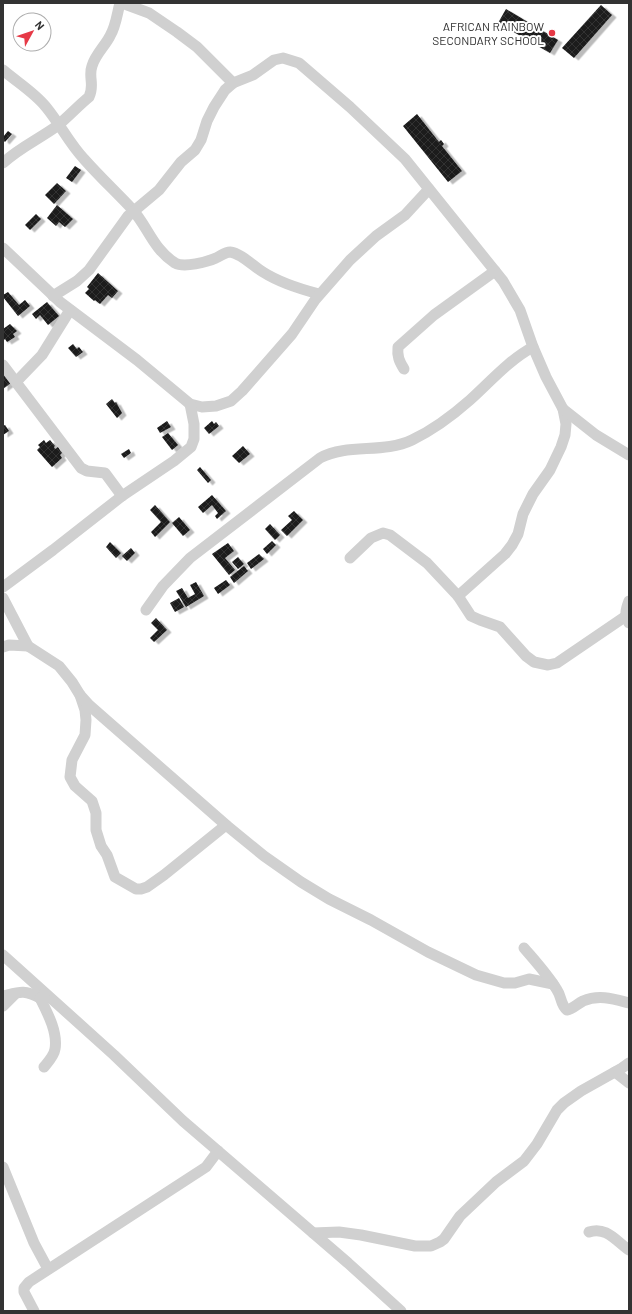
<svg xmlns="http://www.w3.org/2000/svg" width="632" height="1314" viewBox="0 0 632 1314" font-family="Barlow,sans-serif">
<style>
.building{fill:url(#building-cross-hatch);filter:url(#shadow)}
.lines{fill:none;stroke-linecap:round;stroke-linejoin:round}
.minor{stroke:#d0d0d0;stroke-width:11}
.poi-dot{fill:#e63946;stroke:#fff;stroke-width:1.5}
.labels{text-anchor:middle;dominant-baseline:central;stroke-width:4;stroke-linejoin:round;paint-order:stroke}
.poi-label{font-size:12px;fill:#333;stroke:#fff;text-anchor:end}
</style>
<defs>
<pattern id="building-cross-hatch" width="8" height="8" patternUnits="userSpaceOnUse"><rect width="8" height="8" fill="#1a1a1a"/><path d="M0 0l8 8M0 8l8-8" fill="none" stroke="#333"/></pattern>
<filter id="shadow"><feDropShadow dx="4.5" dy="2.5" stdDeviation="0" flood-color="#0004"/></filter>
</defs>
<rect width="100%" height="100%" fill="#fff"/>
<g class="building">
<path d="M601,5l11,10 -38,43 -12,-10z"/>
<path d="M506,9l52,31 -8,13 -52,-30z"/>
<path d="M417,114l22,28 2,-2 3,4 -2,2 20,25 -14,11 -45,-56z"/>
<path d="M8,131l4,3 -7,8 -2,-2v-3z"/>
<path d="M75,166l6,4 -9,12 -6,-4z"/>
<path d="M57,183l9,8 -12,13 -9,-9z"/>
<path d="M57,205l16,14 -8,8 -6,-5 -3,4 -9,-8z"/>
<path d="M36,214l5,5 -11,11 -5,-5z"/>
<path d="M98,273l20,18 -6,7 -4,-3 -8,9 -5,-4 -1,1 -9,-8 4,-4 -2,-2z"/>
<path d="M8,292l11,13 6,-5 5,6 -12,10 -15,-19v-2z"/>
<path d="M47,302l12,14 -11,9 -8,-10 -4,4 -4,-5z"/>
<path d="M10,324l7,7 -4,3 2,3 -8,5 -2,-3 -2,2v-12z"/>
<path d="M73,344l4,5 2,-2 4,5 -7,5 -8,-9z"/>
<path d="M3,372l8,11 -8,6z"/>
<path d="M112,399l3,4 1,-1 6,11 -5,5 -11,-14z"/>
<path d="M167,421l4,6 -11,6 -3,-5z"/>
<path d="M212,421l2,3 2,-2 3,4 -10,8 -5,-6z"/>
<path d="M5,425l4,6 -6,4v-9z"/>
<path d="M168,433l10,12 -6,5 -10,-13z"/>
<path d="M44,440l2,3 4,-3 5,6 -1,1 1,2 3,-2 4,6 -2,2 2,3 -10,9 -15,-17 3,-3 -2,-2z"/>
<path d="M243,446l7,8 -11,9 -7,-7z"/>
<path d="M129,449l2,4 -7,5 -3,-4z"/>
<path d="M200,467l11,13 -3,3 -11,-13z"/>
<path d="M212,495l14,16 -9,8 -2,-3 3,-3 -6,-8 -9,8 -5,-6z"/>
<path d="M155,505l15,17 -15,15 -4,-5 10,-10 -11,-12z"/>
<path d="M294,511l9,9 -16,16 -6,-6 11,-10 -4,-4z"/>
<path d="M179,517l11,13 -7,6 -11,-13z"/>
<path d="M270,524l10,11 -5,5 -10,-11z"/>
<path d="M272,541l4,4 -9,9 -4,-5z"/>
<path d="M110,542l11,11 -5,5 -10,-11z"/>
<path d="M228,543l6,8 -9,7 10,12 -6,5 -17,-21z"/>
<path d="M131,548l4,5 -8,8 -5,-5z"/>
<path d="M259,554l5,5 -13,10 -4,-6z"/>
<path d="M238,557l6,7 -6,5 -6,-7z"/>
<path d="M244,566l4,5 -14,12 -4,-6z"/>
<path d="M226,580l4,5 -12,9 -4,-6z"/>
<path d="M196,582l8,14 -18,11 -10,-16 6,-3 6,10 7,-4 -5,-9z"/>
<path d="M179,598l5,9 -9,5 -5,-9z"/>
<path d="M156,618l11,12 -13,12 -4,-4 8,-8 -7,-7z"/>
</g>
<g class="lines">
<g class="minor">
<path d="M122,3l27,10 28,19 20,15 36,36"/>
<path d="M3,70c14,12 32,23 43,37 14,17 23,36 38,52 15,17 32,33 48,50 16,18 21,40 43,54 9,5 32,-1 41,-5 5,-2 9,-6 14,-6 11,1 24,15 33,20 17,11 37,17 56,22"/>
<path d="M3,163c16,-15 36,-24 54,-37 11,-9 21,-20 32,-29 6,-12 -1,-20 3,-31 3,-11 13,-20 18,-30 6,-10 7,-22 10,-33"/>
<path d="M3,248l57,54 77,58 53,44 12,3 14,-1 15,-5 11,-10 50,-57 23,-34 35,-40 26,-24 29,-21 24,-26"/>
<path d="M53,296l24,-15 12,-11 39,-54 31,-26 22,-28 14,-12 6,-10 6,-19 7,-14 11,-17 8,-7 20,-8 21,-15 9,-2 16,5 51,44 55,52 98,122 17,29 13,37 13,30 17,32 3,15 -1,11 -4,12 -11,23 -17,24 -10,20 -5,20 -6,11 -7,9 -47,42"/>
<path d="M3,365l78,103 6,3 18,2 17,23"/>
<path d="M404,369c-5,-8 -7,-13 -6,-22l36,-32 61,-44"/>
<path d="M16,382l26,-27 28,-45"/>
<path d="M563,409l33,26 33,20"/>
<path d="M350,558l21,-20 12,-5 7,2 37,28 31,33 13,20 9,4 20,7 26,29 8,6 14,3 9,-2 69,-47"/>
<path d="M3,587l50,-37 69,-54 52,-35 17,-14 3,-8v-15l-4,-20"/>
<path d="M3,598l25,48 31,20 13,16 8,13 5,15 1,10 -1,15 -13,25 -2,17 5,9 17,15 4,12v17l5,16 6,9 8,22 21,12h5l6,-2 17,-12 62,-50"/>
<path d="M146,610l17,-24 27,-28 130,-100c28,-15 63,-4 92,-18 21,-10 41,-25 58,-40 20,-18 39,-40 63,-53"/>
<path d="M629,623c-5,-8 -3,-14 0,-22"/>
<path d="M3,647l6,-2 19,1"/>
<path d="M80,695l9,10 137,120 38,31 37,26 28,17 42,21 57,32 48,23 28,8h11l14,-4 24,5"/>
<path d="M524,948c12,14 24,27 33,42 5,7 3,14 10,20 6,-1 10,-6 16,-9 16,-7 31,-2 46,2"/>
<path d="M3,955l111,100 69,66 165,142 53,48"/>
<path d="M3,996c16,-4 21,-7 37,2l4,-4"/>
<path d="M40,998c7,14 18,34 15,51 -1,7 -7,13 -11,18"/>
<path d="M3,1006l12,-12"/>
<path d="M615,1072l14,11"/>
<path d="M3,1167l31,76 14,26"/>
<path d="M589,1232c17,-6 27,9 40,18"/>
<path d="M313,1233l26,-1 22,3 54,11h16l9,-4 4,-3 16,-23 36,-34 28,-21 13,-17 20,-34 7,-7 17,-12 41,-23 7,-5"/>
<path d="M34,1311l-10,-19v-4l5,-6 177,-115 12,-16"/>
</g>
</g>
<circle class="poi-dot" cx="552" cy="33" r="4"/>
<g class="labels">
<g class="poi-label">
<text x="544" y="26">AFRICAN RAINBOW<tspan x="544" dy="14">SECONDARY SCHOOL</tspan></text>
</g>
</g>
<rect width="632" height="1314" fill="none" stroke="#333333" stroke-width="8"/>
<g transform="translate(32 32) rotate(50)"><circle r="19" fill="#ffffff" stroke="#adadad"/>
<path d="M0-3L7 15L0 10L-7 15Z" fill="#e63946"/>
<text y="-6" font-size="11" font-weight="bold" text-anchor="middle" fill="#333333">N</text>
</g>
</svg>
